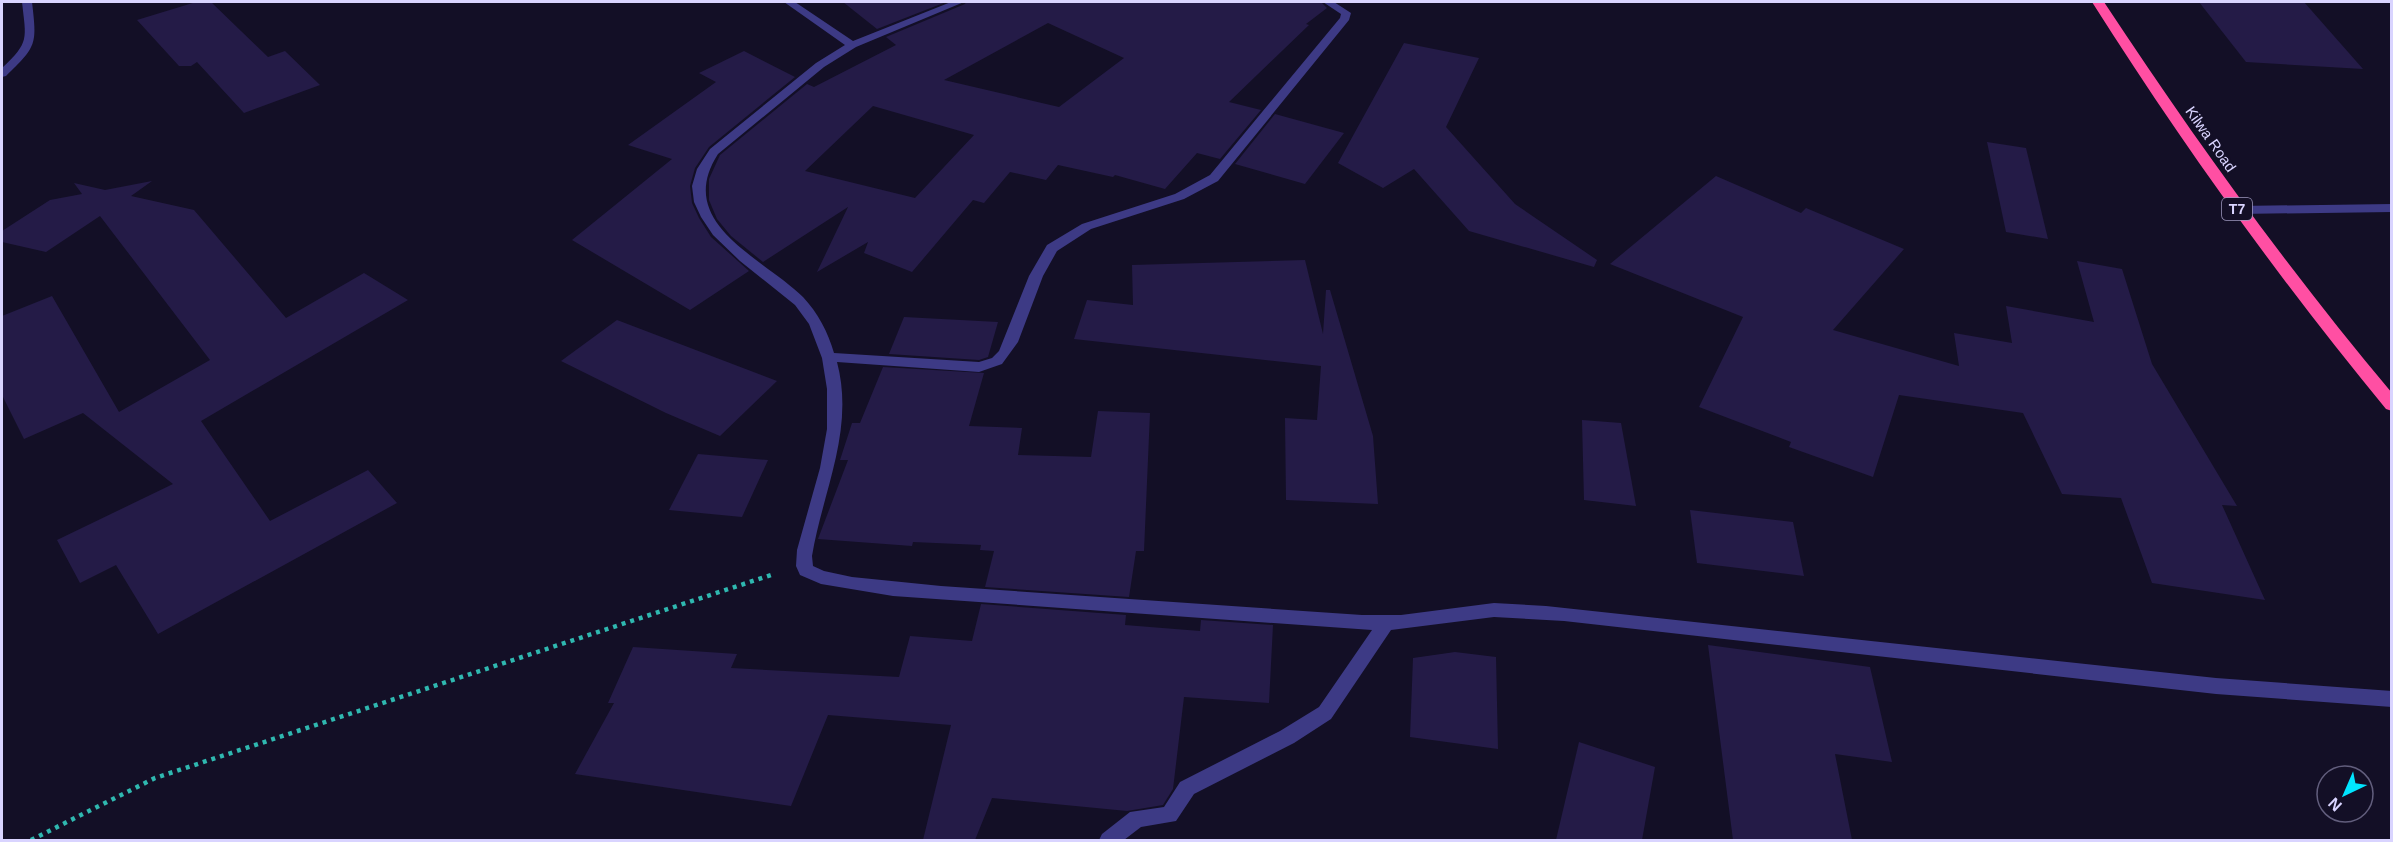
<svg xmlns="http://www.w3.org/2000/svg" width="2393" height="842" viewBox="0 0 2393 842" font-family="Arial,sans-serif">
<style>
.building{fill:#241b47;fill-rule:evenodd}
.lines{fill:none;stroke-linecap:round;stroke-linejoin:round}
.path{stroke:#2fb8b0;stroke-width:4.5;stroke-dasharray:4 5;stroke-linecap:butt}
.street{fill:#3d3a85;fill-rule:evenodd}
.highway{fill:#ff4fa3;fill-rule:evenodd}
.labels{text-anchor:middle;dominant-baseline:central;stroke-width:5;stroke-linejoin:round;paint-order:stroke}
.shield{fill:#130f26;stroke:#9e99be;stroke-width:1.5}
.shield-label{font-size:14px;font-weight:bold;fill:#d9d4ff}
.street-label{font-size:15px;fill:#d9d4ff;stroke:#130f26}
</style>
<rect width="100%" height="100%" fill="#130f26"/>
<g class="building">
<path d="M196,2h15l57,55 17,-6 35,34 -76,28 -47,-51 -6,4h-12l-42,-46z"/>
<path d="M843,2h103l-69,27z"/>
<path d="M966,2h355l6,6 -21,16 3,1 -80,77 32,8 -41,49 -23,-6 -32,36 -50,-14 -2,2 -55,-12 -12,15 -36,-8 -26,31 -11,-3 -61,72 -48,-19 4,-11 -51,30 31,-65 -85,55 -32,-26 -14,-17 -8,-19v-21l11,-24 87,-71 7,3 82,-42 -10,-8 79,-33zM1048,23l76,35 -65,49 -115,-27zM873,106l101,29 -59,63 -110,-27z"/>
<path d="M2199,2h105l59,67 -117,-7z"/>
<path d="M1404,43l75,15 -33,69 69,77 82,56 -3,7 -125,-36 -55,-62 -31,19 -45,-25z"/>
<path d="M744,51l51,26 -86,70 -14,21 -5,18 2,17 7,15 12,19 38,34 -59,39 -118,-70 100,-81 -44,-14 88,-63 -17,-9z"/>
<path d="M1275,114l69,19 -39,51 -70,-20z"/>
<path d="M1987,142l39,6 22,91 -42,-7z"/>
<path d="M1716,176l85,37 5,-5 98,41 -71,81 126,36 -5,-33 58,10 -6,-37 88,16 -17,-61 45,8 30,95 85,142 -15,-1 43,95 -113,-17 -31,-85 -59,-4 -39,-81 -124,-18 -26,82 -84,-30 2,-5 -92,-35 44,-90 -133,-53z"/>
<path d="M152,181l-21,15 63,14 92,108 78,-45 44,27 -207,121 69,100 98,-51 29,33 -239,131 -42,-69 -36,18 -23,-43 116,-56 -90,-71 -59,26 -22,-44v-79l50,-20 67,116 91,-52 -110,-144 -54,36 -44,-10v-11l48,-31 32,-6 -8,-11 31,7z"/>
<path d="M1305,260l18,74 3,-44h4l43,146 5,68 -92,-4 -1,-82 32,2 4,-54 -247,-27 13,-39 46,5 -1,-40z"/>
<path d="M904,317l94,5 -10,35 -9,3 -90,-6z"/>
<path d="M617,320l160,61 -57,55 -54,-23 -105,-52z"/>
<path d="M883,367l101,6 -15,53 53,2 -4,27 73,2 7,-46 52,2 -6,138h-8l-7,46 -144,-10 9,-36 -14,-1 1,-5 -68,-3 -1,4 -94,-7 30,-79h-8l12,-37h8z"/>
<path d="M1582,420l39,3 15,83 -52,-6z"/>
<path d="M698,454l70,6 -26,57 -73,-7z"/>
<path d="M1690,510l103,12 11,54 -107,-13z"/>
<path d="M981,604l145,11 -1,10 75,6 1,-11 72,5 -4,78 -85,-6 -11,92 -10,16 -36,6 -135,-13 -17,42h-52l28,-115 -123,-10 -37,91 -216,-32 39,-71h-6l25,-56 104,7 -6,14 168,9 11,-41 62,5z"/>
<path d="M1708,645l162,22 22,95 -57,-8 17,86h-119z"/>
<path d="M1455,652l41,5 2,92 -88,-12 3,-79z"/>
<path d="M1579,742l76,25 -13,73h-86z"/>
</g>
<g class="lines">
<path class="path" d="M31,840l124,-62 619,-204"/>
<g class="street">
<path d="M22,2h10c5,43 5,44 -26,74l-4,1v-9c28,-26 24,-29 20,-66z"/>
<path d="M784,2h11l58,39 98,-39h13l-108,45 -32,20 -106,87c-45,70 46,104 85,143 15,16 25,35 31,56l145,9 13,-4 7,-7 30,-75 18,-31 35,-21 93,-30 35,-19 130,-157 1,-4 -18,-12h11l17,11 -2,7 -131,161 -34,18 -93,30 -34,22 -14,25 -25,66 -16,22 -23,8 -142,-10c18,68 -14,128 -25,194l1,10 11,5 28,6 89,9 421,29h39l93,-12 52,3 670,72 176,13v16l-176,-13 -652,-73 -70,-4 -103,13 -60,89 -37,24 -100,51 -18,27 -35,6 -17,13h-25l3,-6 28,-22 34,-5 16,-25 100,-51 39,-24 53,-77 -479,-34 -72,-12 -21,-9 -4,-9 1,-16 23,-82 7,-39v-40l-5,-31 -13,-34 -14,-19 -55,-44 -27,-26 -12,-18 -7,-15 -2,-16 5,-17 13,-20 106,-86 29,-18z"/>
<path d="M2392,204v8l-154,2 -6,-4 6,-4z"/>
</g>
<path class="highway" d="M2092,2h12c89,135 183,266 288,391v18l-6,-2c-107,-130 -204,-265 -294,-407z"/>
</g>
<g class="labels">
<rect class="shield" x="2222" y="198" width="30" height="22" rx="4.5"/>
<g class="shield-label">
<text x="2237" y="209">T7</text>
</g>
<g class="street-label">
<text transform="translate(2211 139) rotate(55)">Kilwa Road</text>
</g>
</g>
<rect width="2393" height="842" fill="none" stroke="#d9d4ff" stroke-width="6"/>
<g transform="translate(2345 794) rotate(224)"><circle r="28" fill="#130f26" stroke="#625e7d" stroke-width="1.5"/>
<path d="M0-4.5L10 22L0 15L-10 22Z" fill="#00e5ff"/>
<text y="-9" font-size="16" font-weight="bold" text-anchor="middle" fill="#d9d4ff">N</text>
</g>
</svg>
